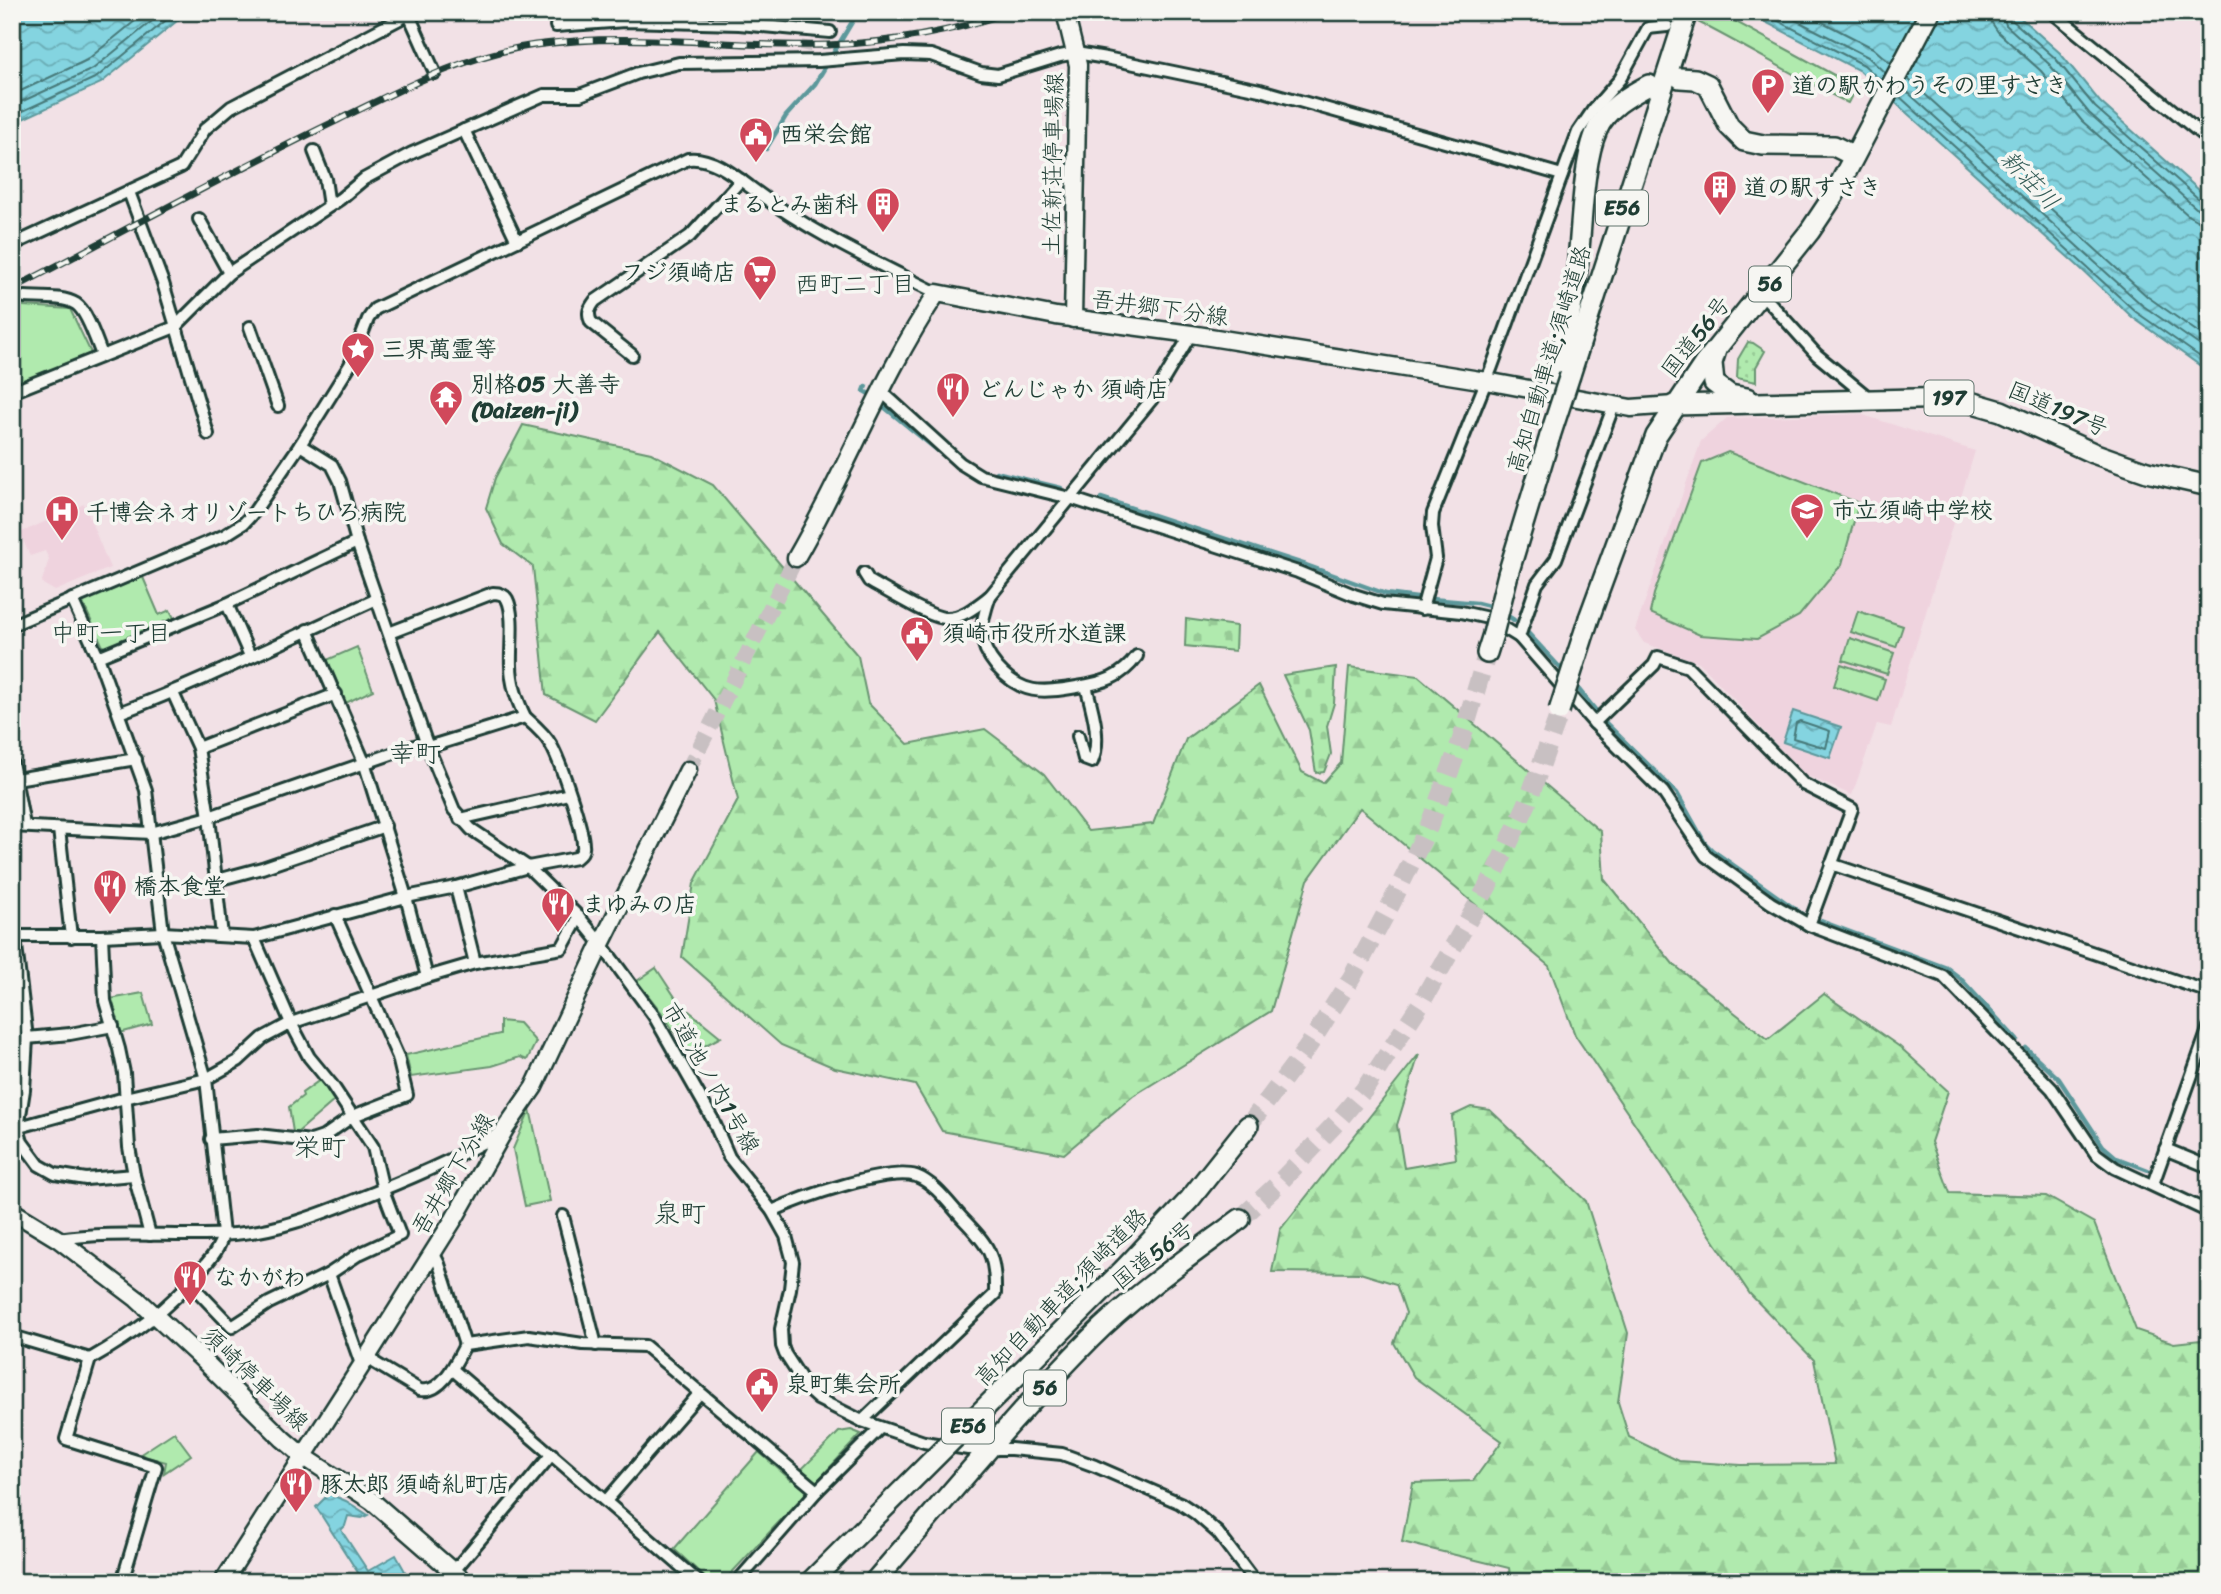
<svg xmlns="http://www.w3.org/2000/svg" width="2221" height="1594" viewBox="0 0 2221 1594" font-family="Sriracha,'Klee One',sans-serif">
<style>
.built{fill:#efd3de}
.grass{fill:url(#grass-dots);stroke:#689471;stroke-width:2}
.forest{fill:url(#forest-firs);stroke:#689471;stroke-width:2}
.cemetery{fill:url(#cemetery-stones);stroke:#689471;stroke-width:2}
.green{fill:#b0eaae;stroke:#689471;stroke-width:2}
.water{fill:url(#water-waves);stroke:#5c989b;stroke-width:2}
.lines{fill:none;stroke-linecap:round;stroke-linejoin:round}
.shore{stroke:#477979;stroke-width:2}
.stream{stroke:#5c989b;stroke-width:4.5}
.street-tunnel{stroke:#c8c0c2;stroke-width:10;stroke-dasharray:10 5;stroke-linecap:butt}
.secondary-tunnel{stroke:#c8c0c2;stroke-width:16;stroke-dasharray:16 8;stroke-linecap:butt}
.highway-tunnel{stroke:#c8c0c2;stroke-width:19;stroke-dasharray:19 10;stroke-linecap:butt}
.street-casing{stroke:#1f3d34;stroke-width:16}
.secondary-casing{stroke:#1f3d34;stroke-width:21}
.highway-casing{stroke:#1f3d34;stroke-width:24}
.street{stroke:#f6f6f2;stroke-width:10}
.secondary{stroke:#f6f6f2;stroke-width:16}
.highway{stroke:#f6f6f2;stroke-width:19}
.rail-casing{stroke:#1f3d34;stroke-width:7}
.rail{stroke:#f6f6f2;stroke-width:4.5;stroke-dasharray:13;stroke-linecap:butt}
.highway-bridge-casing{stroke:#1f3d34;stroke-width:24;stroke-linecap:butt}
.highway-bridge{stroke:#f6f6f2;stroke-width:19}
.labels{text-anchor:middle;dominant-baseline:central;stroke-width:7;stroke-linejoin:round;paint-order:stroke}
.shield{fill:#f6f6f2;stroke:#60746d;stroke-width:2}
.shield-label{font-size:21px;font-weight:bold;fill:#1f3d34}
.poi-label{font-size:23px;font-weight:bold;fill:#1f3d34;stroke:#f6f6f2;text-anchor:start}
.street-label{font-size:23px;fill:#1f3d34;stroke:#f6f6f2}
.water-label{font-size:24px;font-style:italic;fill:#335b56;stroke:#f6f6f2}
.neighbourhood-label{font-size:24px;fill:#1f3d34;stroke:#f6f6f2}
.quarter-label{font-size:26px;fill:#1f3d34;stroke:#f6f6f2}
</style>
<defs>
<pattern id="grass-dots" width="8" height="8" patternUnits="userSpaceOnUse" patternTransform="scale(1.75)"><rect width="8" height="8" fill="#b0eaae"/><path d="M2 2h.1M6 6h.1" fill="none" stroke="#97ca96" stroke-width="1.8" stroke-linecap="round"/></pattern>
<pattern id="forest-firs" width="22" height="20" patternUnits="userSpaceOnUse" patternTransform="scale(1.75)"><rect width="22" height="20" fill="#b0eaae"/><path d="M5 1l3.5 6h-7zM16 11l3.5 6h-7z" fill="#97ca96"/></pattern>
<pattern id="cemetery-stones" width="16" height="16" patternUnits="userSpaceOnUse" patternTransform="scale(1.75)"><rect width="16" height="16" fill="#b0eaae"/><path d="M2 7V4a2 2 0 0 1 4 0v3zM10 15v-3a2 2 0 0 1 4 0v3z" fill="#97ca96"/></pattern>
<pattern id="water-waves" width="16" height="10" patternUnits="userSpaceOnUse" patternTransform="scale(1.75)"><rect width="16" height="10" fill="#84d4e0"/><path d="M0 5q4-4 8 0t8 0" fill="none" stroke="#6badb6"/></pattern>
</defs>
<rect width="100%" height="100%" fill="#f2e1e6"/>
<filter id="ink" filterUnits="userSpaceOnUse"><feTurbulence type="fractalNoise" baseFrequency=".0143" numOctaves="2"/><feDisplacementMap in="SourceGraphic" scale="14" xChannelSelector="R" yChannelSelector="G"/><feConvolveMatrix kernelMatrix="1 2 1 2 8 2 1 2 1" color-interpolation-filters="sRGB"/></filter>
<g filter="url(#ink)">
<g class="built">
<path d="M1860,414l115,37 -84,276 -14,-3 -25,71 -47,-20 -106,-113 -55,-19 -9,-13 66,-189 26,-23z"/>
<path d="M84,504l26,64 -55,23 -12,-7 -1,-3 7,-22 -4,-8 -15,5 -10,-23z"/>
<path d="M12,975l7,62 -2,61 -5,24z"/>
</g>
<path class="grass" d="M1748,342l5,1 12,8 -9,16v15l-19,-4 1,-19z"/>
<path class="forest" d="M523,425l128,28 62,32 145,171 10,47 40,41 77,-15 59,45 44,57 65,-7 33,-85 73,-54 43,87 21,11 18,-20 8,-96 69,9 183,156 3,47 69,85 95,75 56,-45 76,53 48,44 -17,51 19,51 96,3 48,27 42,107 38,13 35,-4v243h-698l-2,-14 -107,-26 11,-59 60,-2 29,-40 -88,-64 -20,-34 12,-30 -10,-29 -36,-11 -88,-1 8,-42 139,-176 -22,71 7,43 52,-9 -4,-43 19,-9 19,3 96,91 42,132 -10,69 11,35 50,24 62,4 94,-1 -21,-104 -64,-66 -175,-259 -26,-69 -189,-158 -52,72 -37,131 -138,85 -69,58 -122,-23 -27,-46 -80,-17 -54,-23 -99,-88 12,-74 44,-83 -24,-100 -54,-68 -65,88 -49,-25 -13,-128 -30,-23 -17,-36 9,-30z"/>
<g class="cemetery">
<path d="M1186,619l50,7 -1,25 -50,-5z"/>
<path d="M1336,667l-2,36 -7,23 4,28 -7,18 -8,1 -7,-43 -26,-55z"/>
</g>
<g class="green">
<path d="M1678,12h40l138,75 -8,16c-58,-29 -112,-63 -170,-91z"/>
<path d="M23,297l1,9 46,3 21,44 -79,35v-86z"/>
<path d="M1728,452l131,51 -17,61 -43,52 -42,23 -57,-4 -50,-22 4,-19 48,-131z"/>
<path d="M142,575l17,40 11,-5 5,10 -70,31 -23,-50z"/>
<path d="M1858,611l45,15 -7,21 -45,-15z"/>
<path d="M1850,638l44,15 -7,21 -44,-14z"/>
<path d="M357,647l16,43 -27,13 -19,-43z"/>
<path d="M1841,664l44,15 -7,22 -44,-15z"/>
<path d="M656,968l23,35 42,34 -32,17 -27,-41 -25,-32z"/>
<path d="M143,993l9,31 -32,9 -10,-34z"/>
<path d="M500,1021l19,2 17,19 -9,18 -7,-3 -28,9 -81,11 -5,-22 94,-21z"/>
<path d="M320,1080l15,20 -37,32h-5l-4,-25 14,-11 -1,-3z"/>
<path d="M530,1109l20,92 -25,5 -12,-57z"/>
<path d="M851,1430l10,4 -138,148h-13l-36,-33 85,-97 32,28 48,-48z"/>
<path d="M174,1432l17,23 -27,18 2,-11 -27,-7z"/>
</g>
<g class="water">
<path d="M12,12h176l-87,71 -89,41z"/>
<path d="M1746,12h268l46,41 40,49 109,97v173l-77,-55 -54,-51 -218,-195z"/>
<path d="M1793,711l48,16 -11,31 -47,-16z"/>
<path d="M329,1494l17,7 22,14 -6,3 -14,-2 -3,10 -4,4 27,41 28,-16 15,27h-47l-48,-75z"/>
</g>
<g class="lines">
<g class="shore">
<path d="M1761,12l103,53 17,16"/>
<path d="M1780,12l88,45 17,16"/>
<path d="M1803,12l70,36 17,15"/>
<path d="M1991,12l1,11 6,9 43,39 41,50 107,95 9,5 11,1"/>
<path d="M2002,12l4,13 43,39 40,49 107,95 13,4"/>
<path d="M2010,12l2,8 43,38 40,49 106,94 8,2"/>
<path d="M1908,79l240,218 61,43"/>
<path d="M1903,88l239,217 67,47"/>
<path d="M12,95l75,-35 59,-48"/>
<path d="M1899,96l237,216 73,51"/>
<path d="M12,106l81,-37 70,-57"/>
<path d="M12,116l85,-39 79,-65"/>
<path d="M1800,721l30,10 -4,17 -33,-10 3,-15z"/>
</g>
<g class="stream">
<path d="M766,149l20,-33 29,-32 43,-72"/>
<path d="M866,386l-2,5 5,3"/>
<path d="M884,407l59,48"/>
<path d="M996,472l65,16"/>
<path d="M1101,498l205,67 80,29 31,4"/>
<path d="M1431,599l46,4 16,4"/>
<path d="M1503,613l11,7"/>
<path d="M1528,633l37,40"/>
<path d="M1575,685l22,27"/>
<path d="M1605,722l72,71 28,50 7,7 93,66"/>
<path d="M1818,920l129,48 13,10 57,62"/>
<path d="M2026,1048l33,31 44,67 14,12 31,12"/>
</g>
<path class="street-tunnel" d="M805,51l3,-13"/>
<path class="secondary-tunnel" d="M688,770l108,-212"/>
<g class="highway-tunnel">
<path d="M1248,1126l59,-78 45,-71 40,-75 37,-76 32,-85 26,-88"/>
<path d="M1240,1219l37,-34 59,-62 28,-33 57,-87 72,-126 34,-73 30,-84"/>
</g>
<g class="street-casing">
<g id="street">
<path d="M2052,12l157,128"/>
<path d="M409,15l26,58"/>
<path d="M556,26l69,-5 114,3 91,8"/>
<path d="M464,130l53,111"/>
<path d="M314,151l11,28 4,27"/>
<path d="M129,192l34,91 45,151"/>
<path d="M199,219l30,54"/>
<path d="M12,245l169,-78 24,-38 26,-22 182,-95"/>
<path d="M1762,294l55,61 52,43"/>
<path d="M25,297c15,1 39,-1 51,7 11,7 21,39 26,51"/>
<path d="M250,327l28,79"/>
<path d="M632,355l-41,-33c-4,-9 -2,-13 4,-21l95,-65 51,-56"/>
<path d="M881,391l79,72 21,13 89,22 228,74 56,23 29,9 78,8 27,6 31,19 75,86 69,69 43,64 65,47 38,22 134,51 109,113 44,65 19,14 94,44"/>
<path d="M12,392l163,-65 54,-54 111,-74 24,-20 48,-26 132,-58h36l58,-22 41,-10 140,-2 85,-7 27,1 50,18 17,2 62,-19 16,-3 30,5 154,32 302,85"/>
<path d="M300,445l32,20 8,16 17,61 69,200 28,68 17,19 57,38 51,50 22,27 53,72 59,104 16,37 43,54 14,25 7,26 -3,27 -9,40 1,17 3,8 24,37 9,8 44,22 62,21 44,7h43l51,5 33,12 85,37 15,10 23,20 37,49"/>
<path d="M864,573l5,8c15,8 62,37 76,37 17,1 33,-13 45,-22l162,-197 39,-65"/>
<path d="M990,596c-10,29 -14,46 7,71 25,28 44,26 80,20 26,-4 44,-9 60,-31"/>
<path d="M72,599l26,58 48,133 17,143 43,146 17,155c-4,16 -12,24 -22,36 -33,39 -67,64 -111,89l-24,80 90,28 -34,115"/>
<path d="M227,604l130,-62"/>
<path d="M1422,609l14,-51 -4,-32 1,-13 58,-144 87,-237 15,-22 27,-31 28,-51 19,-2"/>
<path d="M12,625l213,-90 19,-12 10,-11 46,-67 50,-80 18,-46 7,-10 313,-150c22,-3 45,15 62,28 58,44 123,74 187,106"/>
<path d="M307,630l57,132 42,135 21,80"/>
<path d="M389,633l104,-40c6,0 11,1 14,6 8,15 3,49 4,66 0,19 6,35 14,52"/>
<path d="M1519,637l18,-53 19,-25 58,-154"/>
<path d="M98,657l129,-53 23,52"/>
<path d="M173,693l25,55 11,69 13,119"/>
<path d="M119,713c88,-33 173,-76 258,-114"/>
<path d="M1594,723l60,-58 4,-8 30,10 115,117 49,25 -43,116"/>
<path d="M1078,736l6,23 8,3c10,-23 0,-53 -6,-76"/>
<path d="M198,748l138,-54"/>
<path d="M12,762l12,63"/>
<path d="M16,779l120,-20"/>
<path d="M460,819l109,-25"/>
<path d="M12,826l139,7 58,-16 217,-75"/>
<path d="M59,829l12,108"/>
<path d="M1831,864l378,128"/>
<path d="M217,880l45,-12 123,-42"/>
<path d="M456,887l19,76"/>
<path d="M12,912l15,126 -3,52 -6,38 4,14 17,23 16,9 31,5 48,-4"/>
<path d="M12,936h90l61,-3 91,5 152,-41 50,-10 72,-20 48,-9c5,-4 8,-7 7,-13 0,-17 -23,-85 -32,-100 -6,-11 -17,-20 -26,-28l-97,30"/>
<path d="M102,936l3,65 14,48 5,24 5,74 5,28 16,60"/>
<path d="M27,1038l43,-4 43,-8"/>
<path d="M12,1129l113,-31 81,-19 32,-18 25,-23 28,-15 136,-46 48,-14 87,-15 17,-31"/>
<path d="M211,1139l47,-4 53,6 12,-4 30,-21 54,-21 -9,-38 -63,-142"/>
<path d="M2165,1149l44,18"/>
<path d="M2153,1184l56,-157"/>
<path d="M772,1211c28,-13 115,-44 144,-35 19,7 34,29 47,43 26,27 33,36 32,75l-133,127"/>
<path d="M563,1216l33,129"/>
<path d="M58,1239c58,-9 118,-1 177,-5 41,-3 80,-18 118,-33 52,-20 102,-41 150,-70"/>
<path d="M433,1252l6,12 26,81"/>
<path d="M329,1274l32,90"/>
<path d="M190,1283l42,44 37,-24 60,-29 30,-20 41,-19 -17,-45 -10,-43 -41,-62 -23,-28 -18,-34 -37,-85"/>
<path d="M12,1336l78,23"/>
<path d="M369,1354l6,9 45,27c22,4 36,-28 45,-45l64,-9 54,8 62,2 172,145"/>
<path d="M452,1369l247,213"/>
<path d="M606,1501l93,-107"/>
<path d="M453,1572l99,-118"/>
<path d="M737,1582l80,-91 63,-63"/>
</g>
</g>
<g class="secondary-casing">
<g id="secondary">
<path d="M1065,12l13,53 -5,254"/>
<path d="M796,558c50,-86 85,-181 141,-265l119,23 135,18 295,47 145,27 43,-3"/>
<path d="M12,1211l46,28 79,60 63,58 83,82 20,17 69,45 93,81"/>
<path d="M223,1582l146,-228 85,-135 51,-90 29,-42 67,-143 87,-174"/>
</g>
</g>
<g class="highway-casing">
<g id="highway">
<path d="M1680,78l15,1 13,6 21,41 15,15 19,4 71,1 20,10"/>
<path d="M1716,350l-4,13 2,20 16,12 17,3"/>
<path d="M1556,375c9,-35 17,-70 21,-106 5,-38 5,-106 20,-139 10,-22 31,-34 52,-45"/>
<path d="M1570,375l117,-363"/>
<path d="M1674,405l282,-7 45,13 92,42 28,10 26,9 62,14"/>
<path d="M1508,574l42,-138"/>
<path d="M1589,618l67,-182 48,-72 106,-133 24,-36 96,-183"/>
<path d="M1487,653l6,-19"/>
<path d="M1125,1268l65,-69 58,-73"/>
<path d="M874,1582c71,-82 140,-166 216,-243 45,-45 99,-82 150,-120"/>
</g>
</g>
<use href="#street" class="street"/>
<use href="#secondary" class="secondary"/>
<use href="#highway" class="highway"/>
<g class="rail-casing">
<path id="rail" d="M12,289c109,-56 216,-116 326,-169 64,-31 126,-65 197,-75 97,-14 195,3 292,0 62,-2 123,-12 182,-33"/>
</g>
<use href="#rail" class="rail"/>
<g class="highway-bridge-casing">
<g id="highway-bridge">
<path d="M1550,436l20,-61"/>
<path d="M1493,634l15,-60"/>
<path d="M1559,711l30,-93"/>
<path d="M810,1582l315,-314"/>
</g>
</g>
<use href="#highway-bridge" class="highway-bridge"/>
</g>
</g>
<defs>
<g id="parking-pin" transform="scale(1.75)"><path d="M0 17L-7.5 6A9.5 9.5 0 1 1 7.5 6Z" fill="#d1495b" stroke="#f6f6f2"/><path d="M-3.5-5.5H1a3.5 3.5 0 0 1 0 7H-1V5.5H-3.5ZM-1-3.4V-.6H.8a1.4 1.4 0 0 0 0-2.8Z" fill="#fff"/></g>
<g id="civic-pin" transform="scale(1.75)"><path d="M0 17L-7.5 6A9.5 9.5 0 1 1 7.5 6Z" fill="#d1495b" stroke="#f6f6f2"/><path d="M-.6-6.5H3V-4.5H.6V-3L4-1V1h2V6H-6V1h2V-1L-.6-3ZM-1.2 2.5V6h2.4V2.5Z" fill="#fff"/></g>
<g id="building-pin" transform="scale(1.75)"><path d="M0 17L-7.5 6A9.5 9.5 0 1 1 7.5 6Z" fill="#d1495b" stroke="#f6f6f2"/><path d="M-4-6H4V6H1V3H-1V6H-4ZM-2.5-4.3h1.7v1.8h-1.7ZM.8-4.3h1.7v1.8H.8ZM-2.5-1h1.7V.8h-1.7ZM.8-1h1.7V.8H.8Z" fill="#fff"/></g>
<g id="supermarket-pin" transform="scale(1.75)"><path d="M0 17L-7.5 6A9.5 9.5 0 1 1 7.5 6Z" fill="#d1495b" stroke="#f6f6f2"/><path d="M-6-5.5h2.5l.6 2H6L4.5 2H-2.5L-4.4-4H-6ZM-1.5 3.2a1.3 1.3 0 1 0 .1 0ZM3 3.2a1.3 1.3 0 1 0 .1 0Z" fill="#fff"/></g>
<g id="sight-pin" transform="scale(1.75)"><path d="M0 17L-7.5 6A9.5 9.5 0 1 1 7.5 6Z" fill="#d1495b" stroke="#f6f6f2"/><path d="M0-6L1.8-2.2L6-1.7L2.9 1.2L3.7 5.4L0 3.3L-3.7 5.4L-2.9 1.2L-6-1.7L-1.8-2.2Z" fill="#fff"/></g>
<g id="restaurant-pin" transform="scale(1.75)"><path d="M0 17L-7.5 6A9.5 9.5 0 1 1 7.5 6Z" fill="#d1495b" stroke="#f6f6f2"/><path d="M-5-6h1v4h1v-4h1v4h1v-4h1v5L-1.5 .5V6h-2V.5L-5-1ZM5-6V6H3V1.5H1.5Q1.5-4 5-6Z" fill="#fff"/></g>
<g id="temple-pin" transform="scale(1.75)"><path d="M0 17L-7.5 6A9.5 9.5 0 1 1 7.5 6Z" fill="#d1495b" stroke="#f6f6f2"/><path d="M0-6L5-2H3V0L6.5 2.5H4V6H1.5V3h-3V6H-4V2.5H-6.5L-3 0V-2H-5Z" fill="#fff"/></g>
<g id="school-pin" transform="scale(1.75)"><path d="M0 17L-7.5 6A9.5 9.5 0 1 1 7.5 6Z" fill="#d1495b" stroke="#f6f6f2"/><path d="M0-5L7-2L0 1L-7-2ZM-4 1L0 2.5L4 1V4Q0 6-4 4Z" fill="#fff"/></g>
<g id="hospital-pin" transform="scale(1.75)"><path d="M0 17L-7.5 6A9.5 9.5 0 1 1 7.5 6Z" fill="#d1495b" stroke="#f6f6f2"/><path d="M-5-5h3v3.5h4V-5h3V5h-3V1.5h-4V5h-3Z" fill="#fff"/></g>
</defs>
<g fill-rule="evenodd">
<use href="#parking-pin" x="1768" y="85"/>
<use href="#civic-pin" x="756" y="134"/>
<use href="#building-pin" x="1720" y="187"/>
<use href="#building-pin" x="883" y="204"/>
<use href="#supermarket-pin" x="760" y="272"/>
<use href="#sight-pin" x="358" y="349"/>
<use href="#restaurant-pin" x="953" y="389"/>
<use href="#temple-pin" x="446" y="397"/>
<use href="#school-pin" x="1807" y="510"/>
<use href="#hospital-pin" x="62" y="512"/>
<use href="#civic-pin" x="917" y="633"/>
<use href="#restaurant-pin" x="110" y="886"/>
<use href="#restaurant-pin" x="558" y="904"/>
<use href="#restaurant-pin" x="190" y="1277"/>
<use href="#civic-pin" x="762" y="1384"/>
<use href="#restaurant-pin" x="296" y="1484"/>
</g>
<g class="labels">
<g class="shield">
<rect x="1596" y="190.5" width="52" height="35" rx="5"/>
<rect x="1749" y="266.5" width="42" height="35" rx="5"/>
<rect x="1924.5" y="380.5" width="49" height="35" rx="5"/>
<rect x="1024" y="1370.5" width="42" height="35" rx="5"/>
<rect x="942" y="1408.5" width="52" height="35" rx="5"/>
</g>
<g class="shield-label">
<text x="1622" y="208">E56</text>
<text x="1770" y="284">56</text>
<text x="1949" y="398">197</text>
<text x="1045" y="1388">56</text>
<text x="968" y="1426">E56</text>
</g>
<g class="poi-label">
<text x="1792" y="85">道の駅かわうその里すさき</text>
<text x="780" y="134">西栄会館</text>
<text x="1744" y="187">道の駅すさき</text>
<text x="858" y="204" text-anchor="end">まるとみ歯科</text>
<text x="736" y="272" text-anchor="end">フジ須崎店</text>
<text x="382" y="349">三界萬霊等</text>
<text x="471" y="384">別格05 大善寺<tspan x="471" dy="26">(Daizen-ji)</tspan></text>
<text x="978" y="389">どんじゃか 須崎店</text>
<text x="1832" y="510">市立須崎中学校</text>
<text x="86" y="512">千博会ネオリゾートちひろ病院</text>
<text x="942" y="633">須崎市役所水道課</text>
<text x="134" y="886">橋本食堂</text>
<text x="582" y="904">まゆみの店</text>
<text x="214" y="1277">なかがわ</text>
<text x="786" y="1384">泉町集会所</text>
<text x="320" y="1484">豚太郎 須崎糺町店</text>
</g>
<g class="street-label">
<text transform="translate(1053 164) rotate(-89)">土佐新荘停車場線</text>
<text transform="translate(1160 308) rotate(8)">吾井郷下分線</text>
<text transform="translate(1696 337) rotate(-52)">国道56号</text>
<text transform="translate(1549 359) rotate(-73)">高知自動車道;須崎道路</text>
<text transform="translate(2058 409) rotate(23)">国道197号</text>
<text transform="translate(711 1078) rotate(60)">市道池ノ内1号線</text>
<text transform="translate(453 1174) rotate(-59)">吾井郷下分線</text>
<text transform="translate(1153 1255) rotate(-38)">国道56号</text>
<text transform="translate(1061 1297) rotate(-46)">高知自動車道;須崎道路</text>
<text transform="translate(255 1379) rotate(44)">須崎停車場線</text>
</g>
<g class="water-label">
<text transform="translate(2030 180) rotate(46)">新荘川</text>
</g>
<g class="neighbourhood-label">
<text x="855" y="284">西町二丁目</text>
<text x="111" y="633">中町一丁目</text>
</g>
<g class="quarter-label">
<text x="415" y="753">幸町</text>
<text x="320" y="1147">栄町</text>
<text x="680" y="1213">泉町</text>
</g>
</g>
<rect width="2221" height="1594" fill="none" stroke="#f6f6f2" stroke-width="42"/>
<rect x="21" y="21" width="2179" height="1552" fill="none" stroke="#1f3d34" stroke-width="2.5" filter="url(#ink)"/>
</svg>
